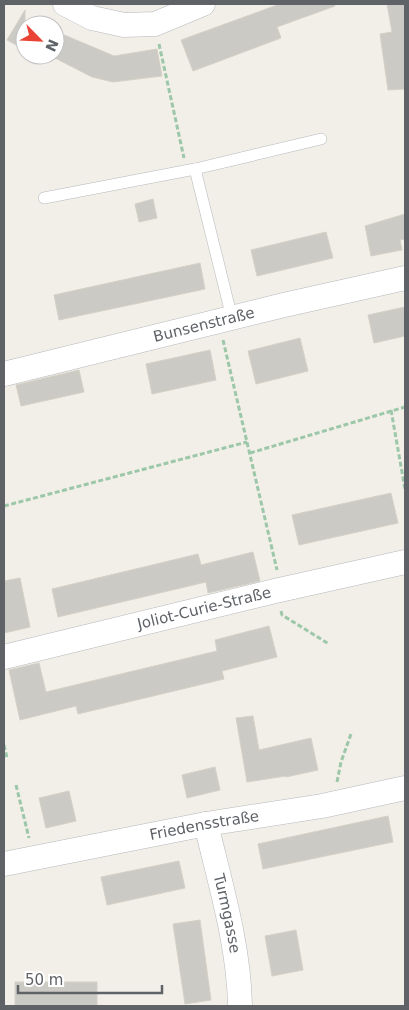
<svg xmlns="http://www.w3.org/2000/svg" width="409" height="1010" viewBox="0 0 409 1010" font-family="'DejaVu Sans',sans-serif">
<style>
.building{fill:#cccac5;stroke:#d6d1c6}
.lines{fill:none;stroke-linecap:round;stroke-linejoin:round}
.service-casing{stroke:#b5b8bc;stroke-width:12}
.minor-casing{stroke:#b5b8bc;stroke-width:25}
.path{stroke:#9cc7a9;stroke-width:3;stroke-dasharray:5 2.5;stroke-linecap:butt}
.service{stroke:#fff;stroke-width:11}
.minor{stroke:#fff;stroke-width:24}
.labels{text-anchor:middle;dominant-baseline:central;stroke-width:5;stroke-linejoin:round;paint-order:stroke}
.street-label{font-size:15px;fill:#5f6368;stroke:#fff}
</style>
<rect width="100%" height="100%" fill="#f1efe8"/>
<g class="building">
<path d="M280,4h54l1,2 -58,21 4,11 -88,33 -12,-31z"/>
<path d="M387,4h18v85l-17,1 -8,-56 12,-2z"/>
<path d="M25,10v40l-18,-10z"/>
<path d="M62,34l52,22 43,-7 5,27 -49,6 -21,-5 -37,-19v-20l4,2z"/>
<path d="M153,199l4,19 -18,4 -4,-18z"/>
<path d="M405,214v25l-5,1 2,10 -31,6 -6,-30z"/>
<path d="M326,232l7,26 -76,18 -6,-26z"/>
<path d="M200,263l5,26 -146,31 -5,-25z"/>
<path d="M405,307v29l-31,7 -6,-28z"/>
<path d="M300,338l8,33 -52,13 -8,-33z"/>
<path d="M210,350l6,30 -64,14 -6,-30z"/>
<path d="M79,370l5,22 -63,14 -5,-21z"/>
<path d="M391,493l7,30 -99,22 -7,-30z"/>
<path d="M253,552l7,29 -52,12 -2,-11 -148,35 -6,-28 146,-35 3,11z"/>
<path d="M20,578l10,49 -26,6v-52z"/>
<path d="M269,626l8,31 -55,14 2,8 -146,35 -2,-8 -56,14 -11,-50 30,-7 7,29 171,-41 -2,-11z"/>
<path d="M253,716l6,34 52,-12 7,32 -32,7v-1l-39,6 -11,-64z"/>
<path d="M215,767l5,23 -33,8 -5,-23z"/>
<path d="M69,791l7,30 -30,7 -7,-30z"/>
<path d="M388,816l5,26 -130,27 -5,-25z"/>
<path d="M179,861l6,27 -78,17 -6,-28z"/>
<path d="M200,920l11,80 -26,4 -12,-80z"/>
<path d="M296,930l7,40 -31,6 -7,-40z"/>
<rect x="15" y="982" width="82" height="24"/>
</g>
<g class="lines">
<g class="service-casing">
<g id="service">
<path d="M44,198l151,-29"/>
<path d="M232,318l-37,-149 126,-30"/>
</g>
</g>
<g class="minor-casing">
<g id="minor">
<path d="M65,4l27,14 32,7 31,-1 48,-20"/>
<path id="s1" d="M4,374l280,-69 121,-27"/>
<path id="s2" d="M4,657l271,-66 130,-29"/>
<path id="s3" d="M206,824c14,59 33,121 34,182"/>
<path id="s4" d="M4,864l202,-40 116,-18 83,-18"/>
</g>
</g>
<g class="path">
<path d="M159,44l25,114"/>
<path d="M223,340l54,230"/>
<path d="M391,410l14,79"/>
<path d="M250,453l155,-46"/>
<path d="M4,506l243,-64"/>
<path d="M281,611l1,4 47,29"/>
<path d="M4,745l3,13"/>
<path d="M337,782l4,-20 10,-28"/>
<path d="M16,785l13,53"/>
</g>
<use href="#service" class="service"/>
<use href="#minor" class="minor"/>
</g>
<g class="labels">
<g class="street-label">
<text stroke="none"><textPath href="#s1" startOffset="206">Bunsenstraße</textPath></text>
<text stroke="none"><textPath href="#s2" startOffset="206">Joliot-Curie-Straße</textPath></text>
<text stroke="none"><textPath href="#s4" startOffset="204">Friedensstraße</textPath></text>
<text stroke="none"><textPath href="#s3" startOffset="92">Turmgasse</textPath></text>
</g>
</g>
<rect width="409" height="1010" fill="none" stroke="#5f6368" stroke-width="10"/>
<g transform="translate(40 40) rotate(114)"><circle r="24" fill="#ffffff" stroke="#bfc1c3"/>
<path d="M0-4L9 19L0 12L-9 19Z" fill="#ea4335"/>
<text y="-8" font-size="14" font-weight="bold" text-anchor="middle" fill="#5f6368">N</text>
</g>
<path d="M18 985v8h144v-8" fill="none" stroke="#5f6368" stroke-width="2.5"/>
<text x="25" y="985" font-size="15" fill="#5f6368" stroke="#ffffff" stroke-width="4" paint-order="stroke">50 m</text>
</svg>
